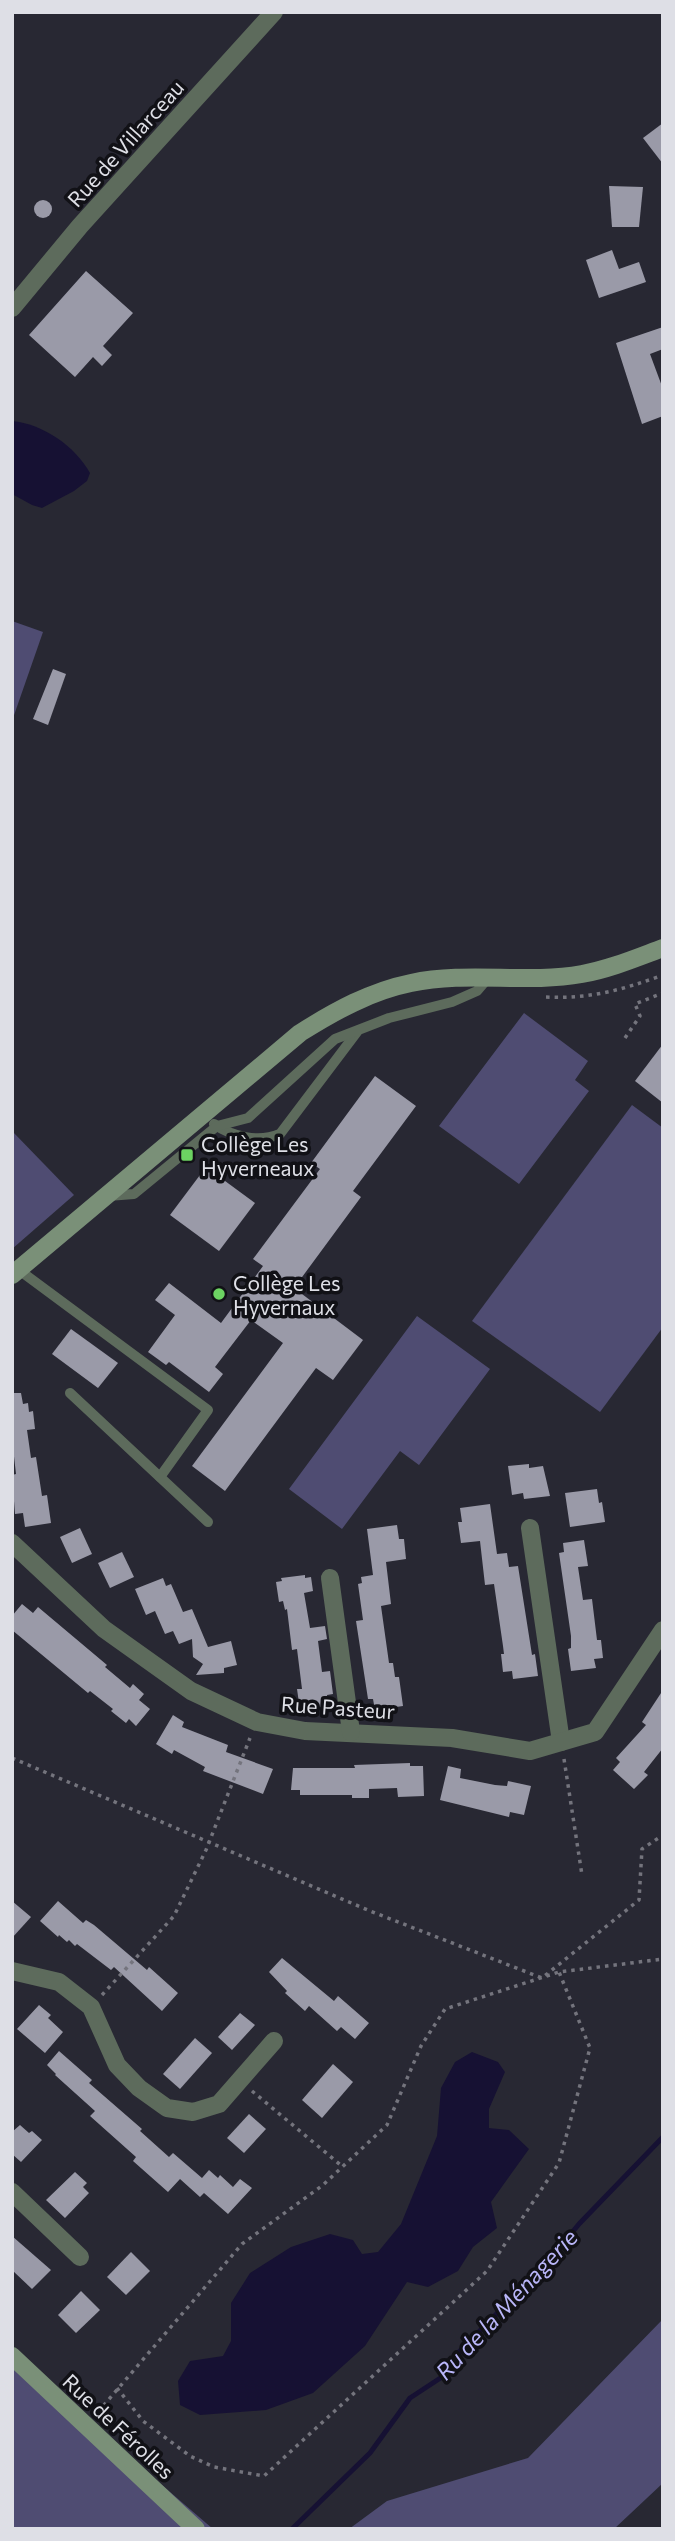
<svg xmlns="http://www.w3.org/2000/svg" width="675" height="2541" viewBox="0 0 675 2541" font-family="Commissioner,sans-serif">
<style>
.green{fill:#4f4c72}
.water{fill:#161133}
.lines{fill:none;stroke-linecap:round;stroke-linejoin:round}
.stream{stroke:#161133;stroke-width:5}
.building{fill:#9a9aa8}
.path{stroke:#74747d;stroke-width:3.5;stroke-dasharray:3.5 5;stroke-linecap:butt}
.lane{stroke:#5d6b5c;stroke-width:10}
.street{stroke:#5d6b5c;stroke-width:18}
.secondary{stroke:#7a9078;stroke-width:18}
.poi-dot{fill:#6cd362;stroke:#111116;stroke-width:2.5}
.labels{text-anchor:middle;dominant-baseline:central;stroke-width:7;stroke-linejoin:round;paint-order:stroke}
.street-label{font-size:21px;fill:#dedfe6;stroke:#111116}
.poi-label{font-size:21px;fill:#dedfe6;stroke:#111116;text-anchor:start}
.water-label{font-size:23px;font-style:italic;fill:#b9b6f9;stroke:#111116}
</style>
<rect width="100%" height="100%" fill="#282833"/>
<g class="green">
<path d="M12,621l31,11 -31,89z"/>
<path d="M524,1013l64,48 -13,19 14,11 -70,93 -80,-58z"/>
<path d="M632,1105l31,23v199l-63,85 -128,-91z"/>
<path d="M12,1131l62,64 -62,54z"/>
<path d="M417,1316l73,53 -71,96 -19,-14 -58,78 -53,-40z"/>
<path d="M663,2319v164l-49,46h-265l38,-28 141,-43z"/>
<path d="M12,2356l201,173h-201z"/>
</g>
<g class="water">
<path d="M12,421c31,3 63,25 78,52l-3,8 -13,10 -32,17 -10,-3 -20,-11z"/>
<path d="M472,2052l26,10 7,10 -16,37v19l20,2 20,19 -38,53 6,26 -24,19 -15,24 -30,16 -21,-5 -42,64 -52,47 -47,17 -66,5 -20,-10 -2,-24 12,-20 33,-5 8,-15v-38l19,-30 41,-26 39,-13 23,6 9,14 16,-2 23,-28 36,-88 4,-48 14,-26z"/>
</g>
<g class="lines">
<path class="stream" d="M292,2529l78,-76 40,-55 38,-25 7,-17 92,-93 32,-39 84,-87"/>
</g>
<g class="building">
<path d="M663,123v41l-20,-26z"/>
<path d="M609,186l34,1 -4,40h-27z"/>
<circle cx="43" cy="209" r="9"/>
<path d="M612,250l7,19 20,-7 7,20 -47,16 -13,-38z"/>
<path d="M86,271l47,42 -30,33 9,9 -10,11 -9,-9 -18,20 -46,-42z"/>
<path d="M663,327v22l-13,5 13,35v27l-21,8 -26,-81z"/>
<path d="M53,669l13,5 -18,51 -15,-6z"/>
<path d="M663,1044v59l-28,-22z"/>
<path d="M375,1076l41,30 -63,85 8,6 -67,91 69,52 -30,40 -17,-12 -91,123 -33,-25 91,-123 -32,-23 -36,47 8,7 -14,18 -40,-30 -3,3 -18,-13 27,-37 -20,-15 14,-17 52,40 42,-57 -10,-7 67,-90 -9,-6z"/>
<path d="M206,1167l49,36 -36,48 -49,-36z"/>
<path d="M71,1329l47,34 -20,25 -46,-34z"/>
<path d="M12,1393h9l2,11 5,-1 1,9 4,-1 2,18 -8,1 4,28 5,-1 6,39 5,-1 4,28 -26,4 -2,-14 -8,1 -3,-39 4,-1 -4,-35z"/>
<path d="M529,1464v4l14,-2 7,30 -26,3 -1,-6 -11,2 -4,-29z"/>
<path d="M597,1489l2,14 3,-1 3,20 -35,5 -5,-34z"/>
<path d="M490,1504l7,50 10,-1 2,14 9,-1 14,89 3,-1 3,22 -25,3 -1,-8 -9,1 -2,-18h3l-1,-8 -9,-62 -9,1 -5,-44 -19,2 -3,-21h4l-2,-14z"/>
<path d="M397,1525l2,14h5l2,20 -20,3 5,42 -10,2 8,57h4l2,14h4l4,29 -28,4 -2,-11h-5l-12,-78 7,-1 -5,-36 4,-1 -1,-6 12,-2 -6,-46z"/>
<path d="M80,1528l12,26 -20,9 -12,-26z"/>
<path d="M584,1540l4,26 -10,1 5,33 9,-1 5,41h4l2,18 -9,1 2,9 -25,3 -3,-22 3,-1v-12l-12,-83 5,-1 -1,-9z"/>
<path d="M122,1552l12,25 -24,11 -12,-25z"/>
<path d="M305,1575v3l6,-1 2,14 -9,2 6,35 15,-2 2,13 -9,2 4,31 8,-1 3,23 -6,1 1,11 -28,4 -3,-21h5l-5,-40 -5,1 -5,-41 -2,1 -2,-9 -4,1 -3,-20 6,-1 -1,-3z"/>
<path d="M163,1578l3,8 5,-2 12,28 9,-3 16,38 23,-6 6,24 -13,3v5l-28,2 7,-11 -10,-7 -1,-18 -13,5 -6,-13 -8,3 -10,-23 -9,4 -11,-26z"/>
<path d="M22,1604l11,9 5,-6 69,58 -2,2 25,21 3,-4 11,10 -5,6 11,9 -14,17 -7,-7 -3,4 -15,-12 2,-2 -23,-18 -2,2 -76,-63v-14z"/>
<path d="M663,1690v58l-19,24 4,3 -14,14 -21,-19 7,-8 -4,-4 30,-33 -4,-3z"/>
<path d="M173,1715l11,7 -2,5 46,18 -2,7 47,17 -10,25 -60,-23 2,-4 -31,-17 -2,4 -16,-10z"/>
<path d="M410,1763v3h13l1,30 -26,1 -1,-9 -28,1v9h-17v-3h-52v-5h-9l2,-22h62l-1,-3z"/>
<path d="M448,1766l13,3 -1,9 35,7 12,1 1,-5 23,5 -7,29 -14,-3 -1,5 -69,-17z"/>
<path d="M12,1901l19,16 -19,21z"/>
<path d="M58,1901l25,22 3,-3 8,5 53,45 2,-3 29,26 -16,18 -48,-44 -3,3 -34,-26 -2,2 -6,-6 -2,2 -8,-7 -1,2 -18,-16z"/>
<path d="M282,1958l52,43 4,-5 31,27 -14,16 -14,-12 -4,4 -28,-25 -4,5 -20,-18 2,-2 -18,-19z"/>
<path d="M39,2005l12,10 -3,3 15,14 -18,21 -28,-24z"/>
<path d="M240,2013l15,12 -23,25 -14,-13z"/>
<path d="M195,2038l17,15 -32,36 -17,-15z"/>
<path d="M59,2051l33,29 -3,3 53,46 -2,2 29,26 4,-4 29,25 7,-8 9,8 2,-3 13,12 7,-8 12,9 -24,26 -24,-21 -4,4 -20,-18 -12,13 -35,-31 3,-4 -46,-41 5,-5 -40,-36 1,-1 -9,-9z"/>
<path d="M333,2064l20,18 -31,36 -20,-18z"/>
<path d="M249,2114l17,15 -22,24 -17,-15z"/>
<path d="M20,2125l9,8 3,-2 10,9 -21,22 -9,-8v-22z"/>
<path d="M75,2172l12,11 -4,4 6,6 -24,25 -19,-18z"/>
<path d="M12,2236l39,34 -19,19 -20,-19z"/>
<path d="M131,2252l19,19 -24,24 -19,-18z"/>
<path d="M81,2291l19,19 -24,23 -18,-18z"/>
</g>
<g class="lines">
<g class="path">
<path d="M546,997c44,2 76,-7 117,-22"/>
<path d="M625,1038l15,-22 -5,-12 28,-11"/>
<path d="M12,1758l358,153 172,67 97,-78 3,-51 21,-14"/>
<path d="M564,1759l18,116"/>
<path d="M102,1995l72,-79 32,-66 44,-112"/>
<path d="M252,2091l91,76"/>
<path d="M117,2388l26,33 47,35 24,11 50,9 223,-205 72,-108 31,-115 -31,-76"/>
<path d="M98,2412l144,-168 81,-59 64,-60 34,-79 24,-37 114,-37 104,-13"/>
</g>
<g class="lane">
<path d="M214,1124c19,13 44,19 66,10l77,-102"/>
<path d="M108,1196l26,-2 83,-68 31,-8 87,-79 54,-21 63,-16 25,-11 12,-14"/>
<path d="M19,1270l189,140 -48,67"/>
<path d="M70,1393l138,129"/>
</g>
<g class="street">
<path d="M12,308l68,-82 194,-214"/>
<path d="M530,1528l31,214"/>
<path d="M12,1543l92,86 87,62 66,31 48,9 147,7 78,13 65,-19 68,-102"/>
<path d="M330,1578l21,154"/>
<path d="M12,1971l47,11 32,25 26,58 22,23 28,20 26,4 26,-8 55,-63"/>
<path d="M12,2192l68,65"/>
</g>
<g class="secondary">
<path d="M12,1275l288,-242c35,-22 71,-42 111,-50 57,-12 114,1 171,-9 28,-5 54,-16 81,-26"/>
<path d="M12,2356l184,173"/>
</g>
</g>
<g class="poi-dot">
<rect x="180" y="1148" width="14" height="14" rx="3.5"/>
<circle cx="219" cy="1294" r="7"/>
</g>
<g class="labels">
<g class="street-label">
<text transform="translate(125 143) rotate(-48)">Rue de Villarceau</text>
<text transform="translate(338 1707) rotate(4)">Rue Pasteur</text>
<text transform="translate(119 2426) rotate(43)">Rue de Férolles</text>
</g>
<g class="poi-label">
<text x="201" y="1143">Collège Les<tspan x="201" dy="24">Hyverneaux</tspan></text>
<text x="233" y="1282">Collège Les<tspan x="233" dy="24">Hyvernaux</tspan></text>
</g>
<g class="water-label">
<text transform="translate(506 2304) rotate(-47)">Ru de la Ménagerie</text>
</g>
</g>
<rect width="675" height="2541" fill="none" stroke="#dedfe6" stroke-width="28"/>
</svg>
